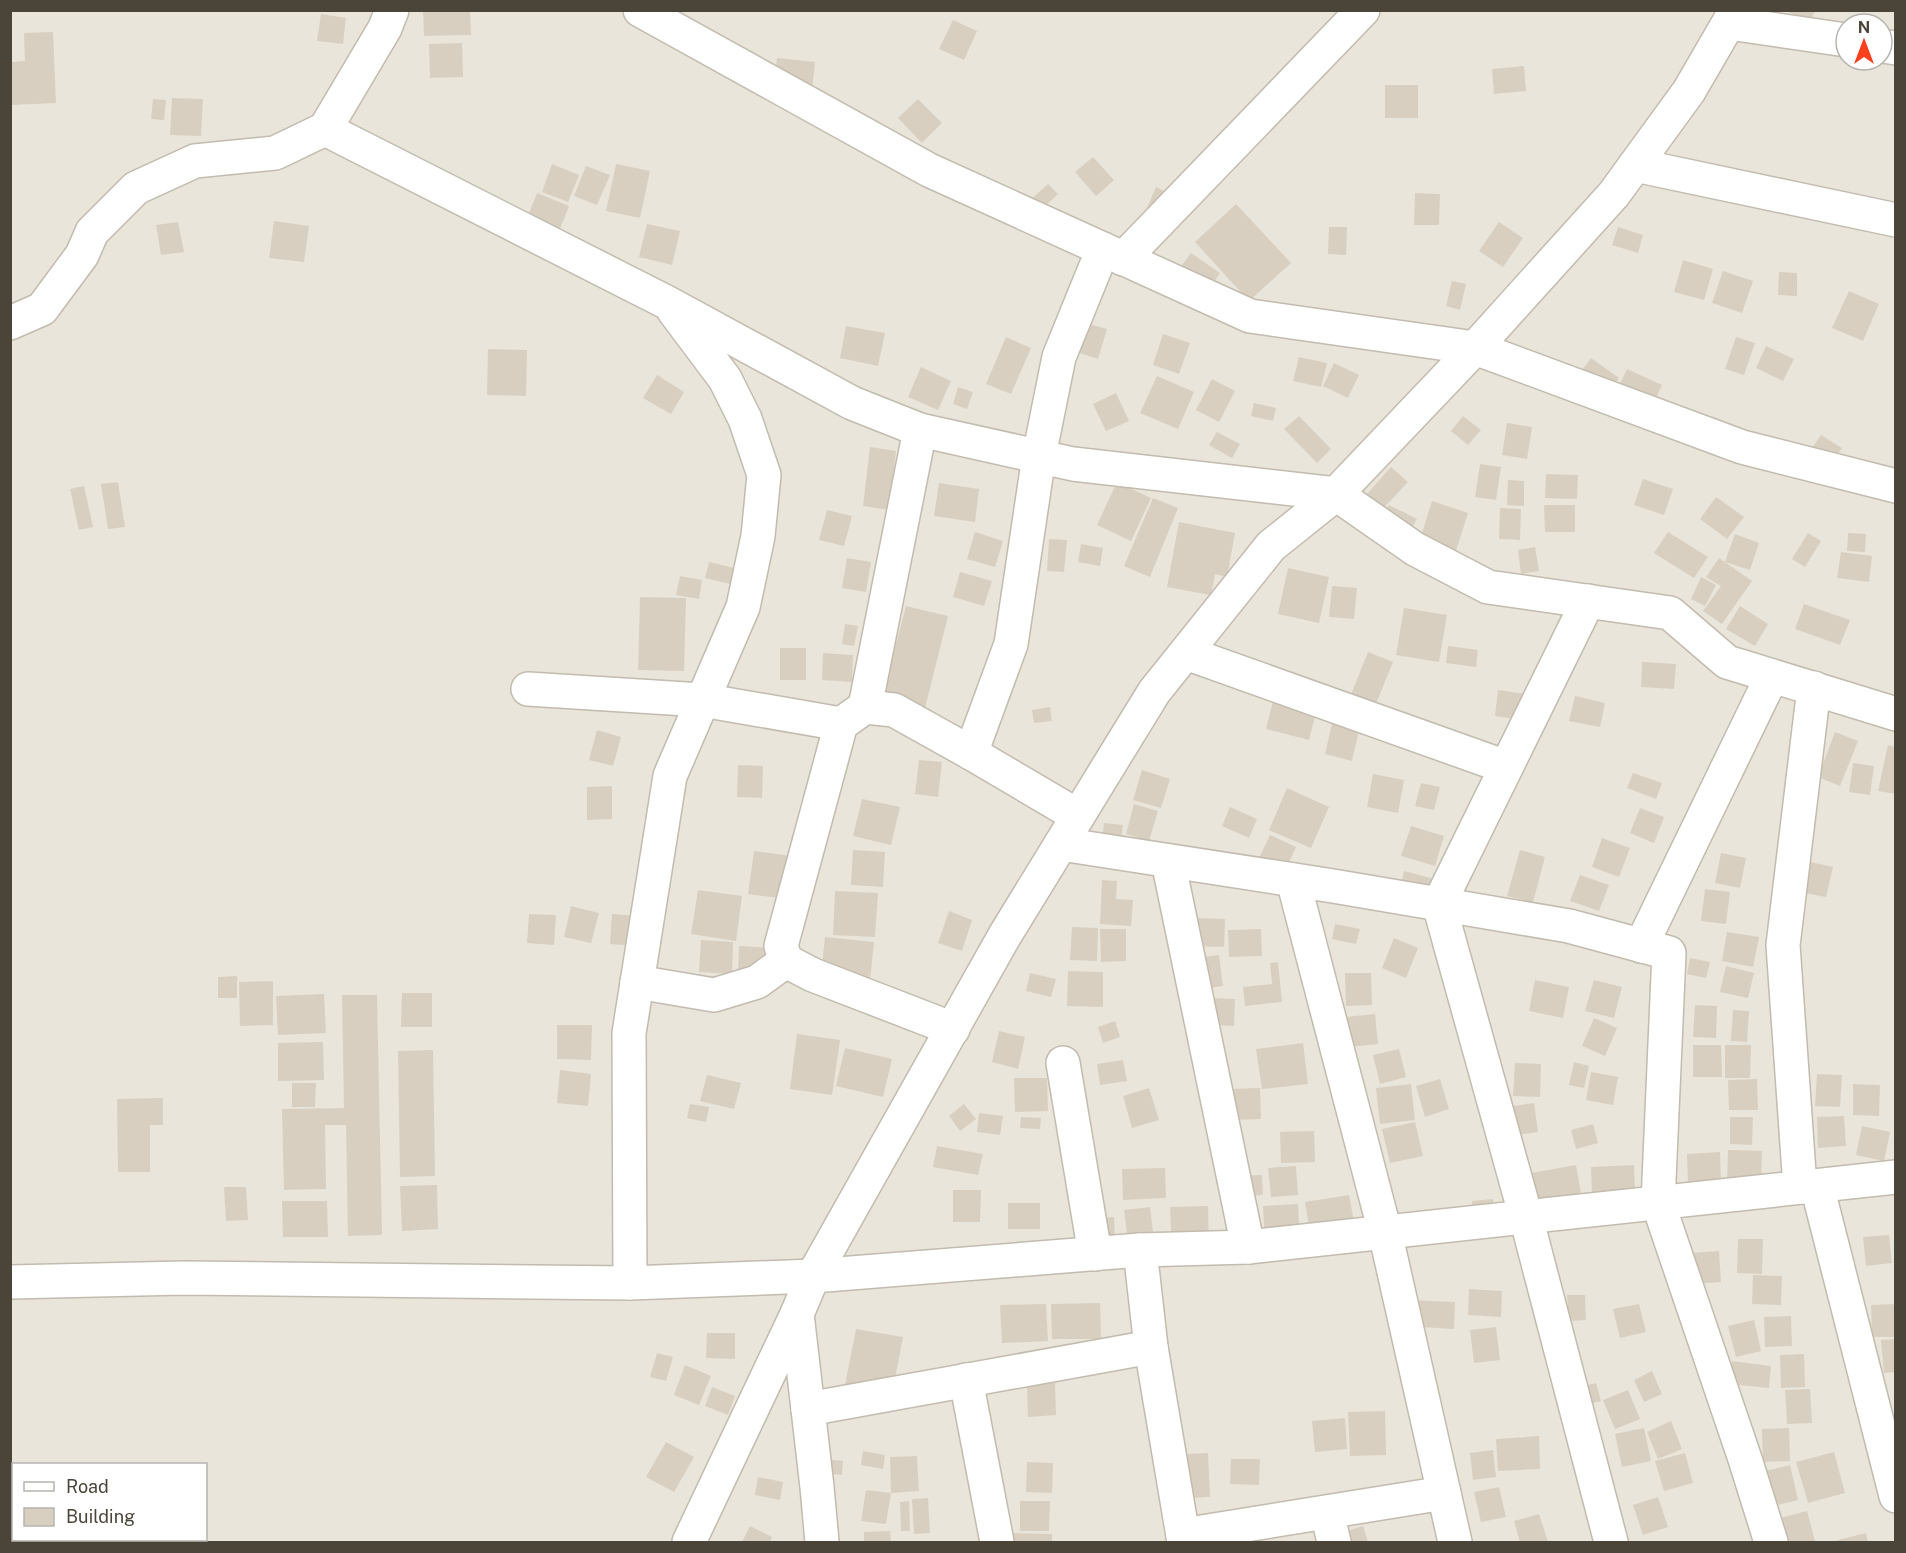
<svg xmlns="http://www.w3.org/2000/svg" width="1906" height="1553" viewBox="0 0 1906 1553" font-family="'Public Sans',sans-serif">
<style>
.residential{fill:#eae5da;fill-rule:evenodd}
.building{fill:#d8cfc1}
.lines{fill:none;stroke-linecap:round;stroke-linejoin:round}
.minor-casing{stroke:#c2bbae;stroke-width:36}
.minor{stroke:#fff;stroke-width:33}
</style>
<rect width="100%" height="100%" fill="#f6f3ec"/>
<path class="residential" d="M11,11h1884v1531h-1884zM1846,24h36v36h-36zM14,1464h192v76h-192z"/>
<g class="building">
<path d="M423,10h47l1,25 -47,1z"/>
<path d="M1783,10h32l-4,11z"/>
<path d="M321,14l25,4 -3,26 -26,-3z"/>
<path d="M953,20l24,11 -13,29 -25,-11z"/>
<path d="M53,32l3,71 -44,2 -2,-43 15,-1 -1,-28z"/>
<path d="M462,43l1,34 -33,1 -1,-34z"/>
<path d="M777,58l38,4 -4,37 -38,-4z"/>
<path d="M1524,66l2,25 -32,3 -2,-25z"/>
<rect x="1385" y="85" width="33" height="33"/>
<path d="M172,98l31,1 -2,37 -31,-1z"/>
<path d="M153,99l13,1 -2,20 -13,-1z"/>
<path d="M918,99l24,24 -20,20 -24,-25z"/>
<path d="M1093,157l21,23 -18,16 -21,-24z"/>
<path d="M552,164l27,11 -11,27 -26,-10z"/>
<path d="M616,164l34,7 -10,47 -34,-7z"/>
<path d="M586,166l24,9 -13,30 -23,-9z"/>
<path d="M1048,184l10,10 -20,19 -10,-11z"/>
<path d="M1156,187l16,8 -10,21 -15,-8z"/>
<path d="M537,193l32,13 -13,33 -32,-13z"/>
<path d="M1415,193l25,1 -1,31h-25z"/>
<path d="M1236,204l55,59 -42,38 -54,-59z"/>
<path d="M274,221l35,5 -5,36 -35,-4z"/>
<path d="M178,222l6,30 -23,3 -5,-30z"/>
<path d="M1499,222l24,16 -20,29 -24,-16z"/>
<path d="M647,224l33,7 -8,34 -33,-8z"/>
<path d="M1329,227h18l-1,28 -18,-1z"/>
<path d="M1618,227l25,8 -5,18 -26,-8z"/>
<path d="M1191,253l29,20 -14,20 -29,-21z"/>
<path d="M1683,260l30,9 -9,31 -30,-8z"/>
<path d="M1723,271l30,10 -11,32 -30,-10z"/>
<path d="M1779,272l18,1v23l-19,-1z"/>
<path d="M1452,281l14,3 -6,26 -14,-4z"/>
<path d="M1849,291l30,13 -16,37 -31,-13z"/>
<path d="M1082,322l25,7 -9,30 -25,-8z"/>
<path d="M846,326l39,7 -7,33 -38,-8z"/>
<path d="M1163,334l27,9 -11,31 -26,-9z"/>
<path d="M1006,337l25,11 -20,46 -25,-10z"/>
<path d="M1736,337l19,6 -11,32 -19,-6z"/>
<path d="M1766,346l28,13 -11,22 -27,-13z"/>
<path d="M488,349l39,1 -1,46 -39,-1z"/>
<path d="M1299,357l28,6 -6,24 -28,-6z"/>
<path d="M1591,358l28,20 -21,27 -27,-20z"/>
<path d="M1334,363l25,12 -11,23 -25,-12z"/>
<path d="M921,367l30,14 -13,29 -30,-13z"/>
<path d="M1627,369l35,16 -15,32 -35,-16z"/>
<path d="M657,375l27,17 -13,22 -28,-16z"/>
<path d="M1157,376l37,16 -16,37 -38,-16z"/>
<path d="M1212,379l23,12 -16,31 -23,-12z"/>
<path d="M958,387l15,5 -6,17 -14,-5z"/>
<path d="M1116,393l13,28 -23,10 -13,-27z"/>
<path d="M1254,403l22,5 -3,13 -22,-5z"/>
<path d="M1299,416l32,33 -14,14 -33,-34z"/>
<path d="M1463,416l18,14 -13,15 -17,-14z"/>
<path d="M1507,423l25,4 -5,32 -25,-4z"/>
<path d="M1217,432l23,12 -8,14 -23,-13z"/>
<path d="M1821,435l21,13 -11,16 -21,-13z"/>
<path d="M870,447l26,4 -7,59 -26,-4z"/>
<path d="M1480,464l21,3 -5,33 -21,-3z"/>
<path d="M1391,467l17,15 -42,45 -16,-14z"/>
<path d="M1546,474l32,1 -1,24 -32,-1z"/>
<path d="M1643,479l30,10 -9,26 -30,-10z"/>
<path d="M1508,480l16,1v25l-17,-1z"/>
<path d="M118,482l7,45 -17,2 -7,-45z"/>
<path d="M1117,482l34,16 -20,43 -34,-16z"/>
<path d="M939,483l40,6 -4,33 -41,-6z"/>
<path d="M84,486l9,41 -14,3 -9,-41z"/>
<path d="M1716,497l28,20 -17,22 -27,-20z"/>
<path d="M1153,498l25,10 -28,69 -26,-11z"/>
<path d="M1432,501l36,12 -15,47 -36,-11z"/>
<path d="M1389,505l28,14 -13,24 -28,-14z"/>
<path d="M1544,505h31v27h-30z"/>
<path d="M1500,508l21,1 -1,31 -21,-1z"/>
<path d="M827,510l25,6 -8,30 -25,-6z"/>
<path d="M1179,522l56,11 -8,44 -12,-3 -4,21 -44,-8z"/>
<path d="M975,532l28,9 -8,26 -28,-8z"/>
<path d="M1668,532l40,25 -14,21 -40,-25z"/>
<path d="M1808,533l13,8 -16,26 -13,-8z"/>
<path d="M1848,533l18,1 -1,18 -18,-1z"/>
<path d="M1735,534l24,9 -9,27 -25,-8z"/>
<path d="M1049,539l18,1 -3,32 -17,-1z"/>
<path d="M1081,544l22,4 -3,18 -22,-4z"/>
<path d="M1535,547l4,24 -18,3 -3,-24z"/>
<path d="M1841,552l31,4 -3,26 -32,-4z"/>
<path d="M847,558l24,4 -5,30 -24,-4z"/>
<path d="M1719,558l33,23 -30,43 -19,-13 18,-25 -15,-9z"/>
<path d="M709,562l25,6 -4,16 -25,-6z"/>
<path d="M1288,568l41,9 -10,46 -41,-9z"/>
<path d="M960,572l32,9 -8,25 -31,-9z"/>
<path d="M680,576l22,4 -3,19 -23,-4z"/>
<path d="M1701,577l15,8 -11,21 -14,-7z"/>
<path d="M1332,586l25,2 -3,31 -25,-2z"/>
<path d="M640,597l46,1 -2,73 -46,-1z"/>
<path d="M1804,604l46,16 -10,25 -45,-16z"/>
<path d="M906,606l42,10 -23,92 -43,-11z"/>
<path d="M1740,606l28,18 -13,22 -29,-17z"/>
<path d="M1404,608l43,7 -8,47 -43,-7z"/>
<path d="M845,624l13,2 -4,20 -12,-2z"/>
<path d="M1448,646l30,4 -2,17 -30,-4z"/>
<rect x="780" y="648" width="26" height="32"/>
<path d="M1368,652l25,10 -18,44 -25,-9z"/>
<path d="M823,653l30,2 -1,27 -30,-2z"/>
<path d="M1642,662l34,2 -2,25 -33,-2z"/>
<path d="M1276,689l43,11 -10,40 -43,-11z"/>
<path d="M1498,690l34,5 -4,26 -33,-5z"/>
<path d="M1575,696l30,7 -5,24 -31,-6z"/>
<path d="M1050,707l2,14 -18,2 -2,-13z"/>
<path d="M1332,724l27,6 -7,31 -27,-7z"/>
<path d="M597,730l24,7 -8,29 -24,-6z"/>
<path d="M1835,732l23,9 -18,45 -22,-9z"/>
<path d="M1888,745l8,2v47l-18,-3z"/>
<path d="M919,760l23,2 -4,35 -23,-3z"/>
<path d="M1853,763l21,3 -4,29 -21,-3z"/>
<path d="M738,765l25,1 -1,32 -25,-1z"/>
<path d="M1142,770l28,9 -9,29 -28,-8z"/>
<path d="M1633,773l29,10 -6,16 -29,-11z"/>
<path d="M1373,774l31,6 -6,33 -31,-6z"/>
<path d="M1421,783l19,4 -6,23 -19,-4z"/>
<path d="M612,786v33l-25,1v-33z"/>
<path d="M1287,788l42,19 -18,41 -42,-18z"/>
<path d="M862,799l38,8 -9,38 -38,-9z"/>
<path d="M1134,804l24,7 -9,30 -23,-7z"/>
<path d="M1230,807l27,12 -8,19 -27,-12z"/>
<path d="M1640,808l24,9 -10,26 -24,-10z"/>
<path d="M1104,823l19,2 -3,21 -18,-2z"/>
<path d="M1411,826l33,10 -9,30 -34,-10z"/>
<path d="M1270,835l26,12 -11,24 -26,-13z"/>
<path d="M1602,838l28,10 -11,29 -27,-10z"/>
<path d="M853,850l32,2 -2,35 -32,-2z"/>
<path d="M1520,850l25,7 -12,45 -26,-6z"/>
<path d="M754,851l45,6 -6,43 -45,-6z"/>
<path d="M1721,853l25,5 -6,30 -25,-5z"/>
<path d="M1806,861l27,6 -7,30 -26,-5z"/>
<path d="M1404,871l38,10 -46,25z"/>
<path d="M1580,875l29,10 -10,26 -29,-10z"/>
<path d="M1102,880l15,1 -1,18 17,1 -2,26 -31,-2z"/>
<path d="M1705,889l25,3 -4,32 -25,-3z"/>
<path d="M698,890l44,6 -6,45 -45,-7z"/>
<path d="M835,891l43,2 -3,44 -42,-2z"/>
<path d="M571,906l28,7 -8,30 -27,-6z"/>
<path d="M949,911l23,9 -10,31 -24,-8z"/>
<path d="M529,914l27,1 -2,30 -27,-2z"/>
<path d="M612,914l29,2 -3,30 -28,-2z"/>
<path d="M1195,918l30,1 -1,28 -29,-1z"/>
<path d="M1335,924l25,5 -4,15 -24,-5z"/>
<path d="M1072,927l26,1 -1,33 -27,-1z"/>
<path d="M1100,929h26v32l-25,1z"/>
<path d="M1261,929l1,27 -33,1 -1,-27z"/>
<path d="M1727,932l32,5 -6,30 -31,-6z"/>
<path d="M825,937l49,5 -4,38 -49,-5z"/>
<path d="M1394,938l24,10 -12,30 -24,-10z"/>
<path d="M701,940l32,2 -1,32 -33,-2z"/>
<path d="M739,946l32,2 -2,25 -31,-2z"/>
<path d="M1219,955l4,31 -15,2 -5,-31z"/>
<path d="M1690,958l20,4 -4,16 -19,-4z"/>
<path d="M1278,962l4,40 -37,4 -2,-19 29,-3 -2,-21z"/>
<path d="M1726,966l28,7 -6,25 -28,-6z"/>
<path d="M1068,971l35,1v35l-36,-1z"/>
<path d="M1030,973l26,6 -5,18 -25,-6z"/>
<path d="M1345,973h26l1,32 -26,1z"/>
<path d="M237,976v22h-19v-21z"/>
<path d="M1535,980l34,7 -6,31 -34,-7z"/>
<path d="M1594,980l28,7 -8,31 -29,-7z"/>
<path d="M273,981v44l-33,1 -1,-44z"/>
<path d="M402,993h30v34h-31z"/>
<path d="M324,994l2,39 -48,2 -2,-39z"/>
<path d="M342,995h35l5,240 -34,1 -2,-111h-21l1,64 -42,1 -2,-81 62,-1z"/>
<path d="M1212,998l23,1 -1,27 -22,-1z"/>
<path d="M1695,1005l22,1 -1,32 -23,-1z"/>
<path d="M1733,1010l16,1 -2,31 -16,-1z"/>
<path d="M1375,1014l3,30 -29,3 -3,-30z"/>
<path d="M1594,1018l23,10 -12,28 -23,-10z"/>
<path d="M1115,1021l5,16 -17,6 -5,-16z"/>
<path d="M557,1025h35l-1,35 -34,-1z"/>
<path d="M999,1031l26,6 -7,32 -26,-7z"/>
<path d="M797,1034l43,6 -8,55 -42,-6z"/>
<path d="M323,1042l1,38 -46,1v-38z"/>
<path d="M1303,1043l5,41 -46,5 -6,-40z"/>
<path d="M1693,1045h28l1,32h-29z"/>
<path d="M1725,1045h26l-1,33h-25z"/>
<path d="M845,1048l47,11 -9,38 -47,-11z"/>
<path d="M1399,1049l7,28 -26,7 -7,-29z"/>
<path d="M433,1050l2,126 -35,1 -2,-126z"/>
<path d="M1123,1060l4,21 -27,4 -3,-21z"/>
<path d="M1574,1062l15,4 -5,22 -15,-3z"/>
<path d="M1515,1063l26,1 -1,33 -27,-1z"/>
<path d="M560,1070l31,4 -3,32 -31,-3z"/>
<path d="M1591,1072l27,5 -5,28 -27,-5z"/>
<path d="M1817,1074l25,1 -2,32 -25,-1z"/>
<path d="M707,1075l34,8 -7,26 -34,-8z"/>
<path d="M1014,1078h33l1,33 -33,1z"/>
<path d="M1440,1079l9,30 -24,8 -9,-31z"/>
<path d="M1757,1079l1,31h-29l-1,-30z"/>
<path d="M292,1083h24l-1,24h-23z"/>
<path d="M1411,1084l4,36 -35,4 -4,-36z"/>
<path d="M1853,1084l27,1 -1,31 -26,-1z"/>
<path d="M1149,1088l10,32 -27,8 -9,-32z"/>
<path d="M1260,1088l1,31 -28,1 -1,-31z"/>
<path d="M163,1098v27h-13v47h-32l-1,-73z"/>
<path d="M1534,1103l4,29 -28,4 -4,-29z"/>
<path d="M690,1104l19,3 -3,15 -19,-4z"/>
<path d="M964,1104l12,15 -16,12 -11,-15z"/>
<path d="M979,1113l24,3 -3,19 -23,-3z"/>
<path d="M1844,1116l2,30 -28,2 -1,-31z"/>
<path d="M1021,1117l20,1 -1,11 -20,-1z"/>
<path d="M1730,1117h23l-1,28 -22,-1z"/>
<path d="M1415,1122l8,34 -33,7 -8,-34z"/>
<path d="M1593,1124l5,19 -22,6 -5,-19z"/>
<path d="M1862,1126l28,6 -6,29 -28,-6z"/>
<path d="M1314,1131l1,31 -34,1 -1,-31z"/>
<path d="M937,1146l46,8 -5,21 -45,-8z"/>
<path d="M1728,1150l34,1 -1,34 -34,-1z"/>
<path d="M1720,1152l1,33 -33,1 -1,-32z"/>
<path d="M1576,1165l7,40 -45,8 -7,-40z"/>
<path d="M1634,1165l1,28 -43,2 -1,-28z"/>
<path d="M1296,1166l2,29 -27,2 -3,-29z"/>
<path d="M1165,1168l1,30 -43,2 -1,-31z"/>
<path d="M1262,1175l1,20 -27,1 -1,-20z"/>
<path d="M437,1185l1,44 -36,2 -2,-45z"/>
<path d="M224,1187h22l2,33 -22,1z"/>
<path d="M953,1190h28l-1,32h-27z"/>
<path d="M1349,1195l8,43 -45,7 -7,-43z"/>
<path d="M1493,1199l1,20 -20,2 -2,-20z"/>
<path d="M282,1201h45l1,36h-45z"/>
<rect x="1008" y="1203" width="32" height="26"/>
<path d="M1298,1204l2,41 -35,1 -2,-40z"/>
<path d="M1208,1206l1,39 -37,1 -2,-39z"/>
<path d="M1150,1207l4,33 -26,2 -4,-32z"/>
<path d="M1114,1217l1,21 -12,1 -2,-21z"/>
<path d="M1889,1235l3,28 -26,3 -3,-29z"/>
<path d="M1738,1239h25l-1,35 -25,-1z"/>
<path d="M1719,1251l2,31 -31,2 -2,-31z"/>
<path d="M1753,1275l29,1 -1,29 -29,-1z"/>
<path d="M1469,1289l33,2 -1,26 -33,-2z"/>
<path d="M1567,1295h18l1,25 -17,1z"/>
<path d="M1411,1300l44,2 -1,27 -33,-2 1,-16h-12z"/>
<path d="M1100,1303l1,36h-49l-1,-35z"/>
<path d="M1046,1304l2,37 -46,2 -2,-38z"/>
<path d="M1639,1304l7,28 -26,6 -7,-29z"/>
<path d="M1896,1304v33h-24l-1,-32z"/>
<path d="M1791,1316l1,30 -27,1 -1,-30z"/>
<path d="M1754,1320l7,31 -25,6 -8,-31z"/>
<path d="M1496,1327l4,33 -26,3 -4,-33z"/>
<path d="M856,1329l47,8 -11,57 -47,-9z"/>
<path d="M707,1333h28v26l-29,-1z"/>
<path d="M1896,1339v33l-12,1 -3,-33z"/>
<path d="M657,1353l16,4 -7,24 -16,-4z"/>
<path d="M1804,1354l1,33 -24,1 -1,-33z"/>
<path d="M1732,1361l39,5 -2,22 -40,-4z"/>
<path d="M685,1365l26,11 -12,29 -25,-10z"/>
<path d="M1652,1371l10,23 -18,8 -10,-22z"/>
<path d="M1055,1383l1,32 -28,2 -1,-33z"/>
<path d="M1596,1383l5,18 -21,5 -4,-18z"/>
<path d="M712,1387l23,9 -7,19 -23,-9z"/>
<path d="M1810,1389l2,34 -25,1 -2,-34z"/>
<path d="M1628,1390l12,29 -25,10 -12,-29z"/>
<path d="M1385,1411l1,44 -36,1 -2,-44z"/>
<path d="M1345,1418l2,31 -32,3 -3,-31z"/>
<path d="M1671,1421l11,28 -24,10 -11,-27z"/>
<path d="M1644,1428l7,33 -29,6 -7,-33z"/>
<path d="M1789,1428l1,33 -27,1 -1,-33z"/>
<path d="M1539,1436l1,33 -42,2 -2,-32z"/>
<path d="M666,1442l28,15 -20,35 -28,-15z"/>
<path d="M1493,1450l3,27 -23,3 -3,-27z"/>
<path d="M863,1451l22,4 -2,14 -22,-4z"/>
<path d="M1834,1452l11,41 -37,10 -12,-41z"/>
<path d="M1208,1453l2,44 -42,2 -2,-44z"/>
<path d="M1685,1453l8,30 -29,8 -9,-30z"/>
<path d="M917,1456l2,35 -28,2 -1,-36z"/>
<path d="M826,1459l17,2 -1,14 -18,-2z"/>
<path d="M1231,1459h29l-1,26 -29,-1z"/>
<path d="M1027,1462l26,1 -1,30 -26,-1z"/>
<path d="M1790,1465l8,35 -24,6 -9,-35z"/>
<path d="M758,1477l25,5 -3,18 -25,-5z"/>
<path d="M1499,1487l7,30 -25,5 -7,-30z"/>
<path d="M866,1490l25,3 -5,31 -25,-3z"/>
<path d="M1658,1497l10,30 -25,8 -10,-30z"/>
<path d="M928,1498l2,35 -16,1 -2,-35z"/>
<path d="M909,1501l1,30h-9l-1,-29z"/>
<path d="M1020,1501h30l-1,30h-29z"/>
<path d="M1807,1511l8,30 -29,1 -6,-24z"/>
<path d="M1539,1514l9,28h-28l-6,-21z"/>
<path d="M750,1526l22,11 -2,5h-28z"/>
<path d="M1363,1526l5,16h-45l-2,-3z"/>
<path d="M890,1531l1,11h-27v-10z"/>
<path d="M1010,1533l42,1v8h-42z"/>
<path d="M1866,1533l2,9h-30v-2z"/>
</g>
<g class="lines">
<g class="minor-casing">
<g id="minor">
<path d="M640,10l289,160 321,146 225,32 267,99 154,39"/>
<path d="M1729,23l117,17"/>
<path d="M1882,46l14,2"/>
<path d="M325,129l343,174 184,100 68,27 153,34 263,30 79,55 73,38 182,26 57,49 169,52"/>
<path d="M1635,165l261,55"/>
<path d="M1123,259l240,-249"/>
<path d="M10,323l32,-14 40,-54 10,-23 44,-44 59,-27 80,-8 50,-24 60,-101 7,-18"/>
<path d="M1588,601l-149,303 87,313 85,325"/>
<path d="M1186,653l320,114"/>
<path d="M528,689l174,11 139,24"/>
<path d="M865,707l55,-277"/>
<path d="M971,753l40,-109 28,-188 20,-99 44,-108"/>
<path d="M1061,844l272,42 236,40 100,27 -11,250 87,256 26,83"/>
<path d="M1168,861l80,386"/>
<path d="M1293,880l92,352 70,310"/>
<path d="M1641,946l131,-270"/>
<path d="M637,982l77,13 43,-13 29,-21"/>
<path d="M953,1029l-140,-54 -27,-14 -5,-15 60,-222 24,-17 29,3 77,43 107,63"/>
<path d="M1063,1063l32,191"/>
<path d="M1817,1186l79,310"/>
<path d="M1800,1187l-17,-242 31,-257"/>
<path d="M10,1282l173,-4 447,5 183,-7 327,-26 108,-3 648,-70"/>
<path d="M630,1283l-1,-250 41,-257 73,-169 15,-71 6,-61 -19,-56 -20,-40 -51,-68"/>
<path d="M797,1314l20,173 5,55"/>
<path d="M1151,1347l33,195"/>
<path d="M966,1380l31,162"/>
<path d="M808,1409l343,-62 -11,-97"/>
<path d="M1327,1512l7,30"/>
<path d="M1183,1535l261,-42"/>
<path d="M689,1542l108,-228 16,-38 192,-341 149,-243 117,-146 65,-52 139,-146 139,-154 75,-103 47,-81"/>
</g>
</g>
<use href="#minor" class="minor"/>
</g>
<rect width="1906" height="1553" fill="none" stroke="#4b4439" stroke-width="24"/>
<rect x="12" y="1463" width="195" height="78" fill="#ffffff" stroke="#b7b4b0" stroke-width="1.5"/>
<rect x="24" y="1482" width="30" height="9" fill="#ffffff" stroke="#b7b4b0" stroke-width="1.5"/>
<text x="66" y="1493" font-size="18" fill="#4b4439">Road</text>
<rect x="24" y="1508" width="30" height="18" fill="#d8cfc1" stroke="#b7b4b0" stroke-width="1.5"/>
<text x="66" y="1523" font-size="18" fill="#4b4439">Building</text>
<g transform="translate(1864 42)"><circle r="28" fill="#ffffff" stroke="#b7b4b0" stroke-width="1.5"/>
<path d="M0-4.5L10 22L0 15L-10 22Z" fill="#fc3f1d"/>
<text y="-9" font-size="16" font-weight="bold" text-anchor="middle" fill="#4b4439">N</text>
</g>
</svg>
